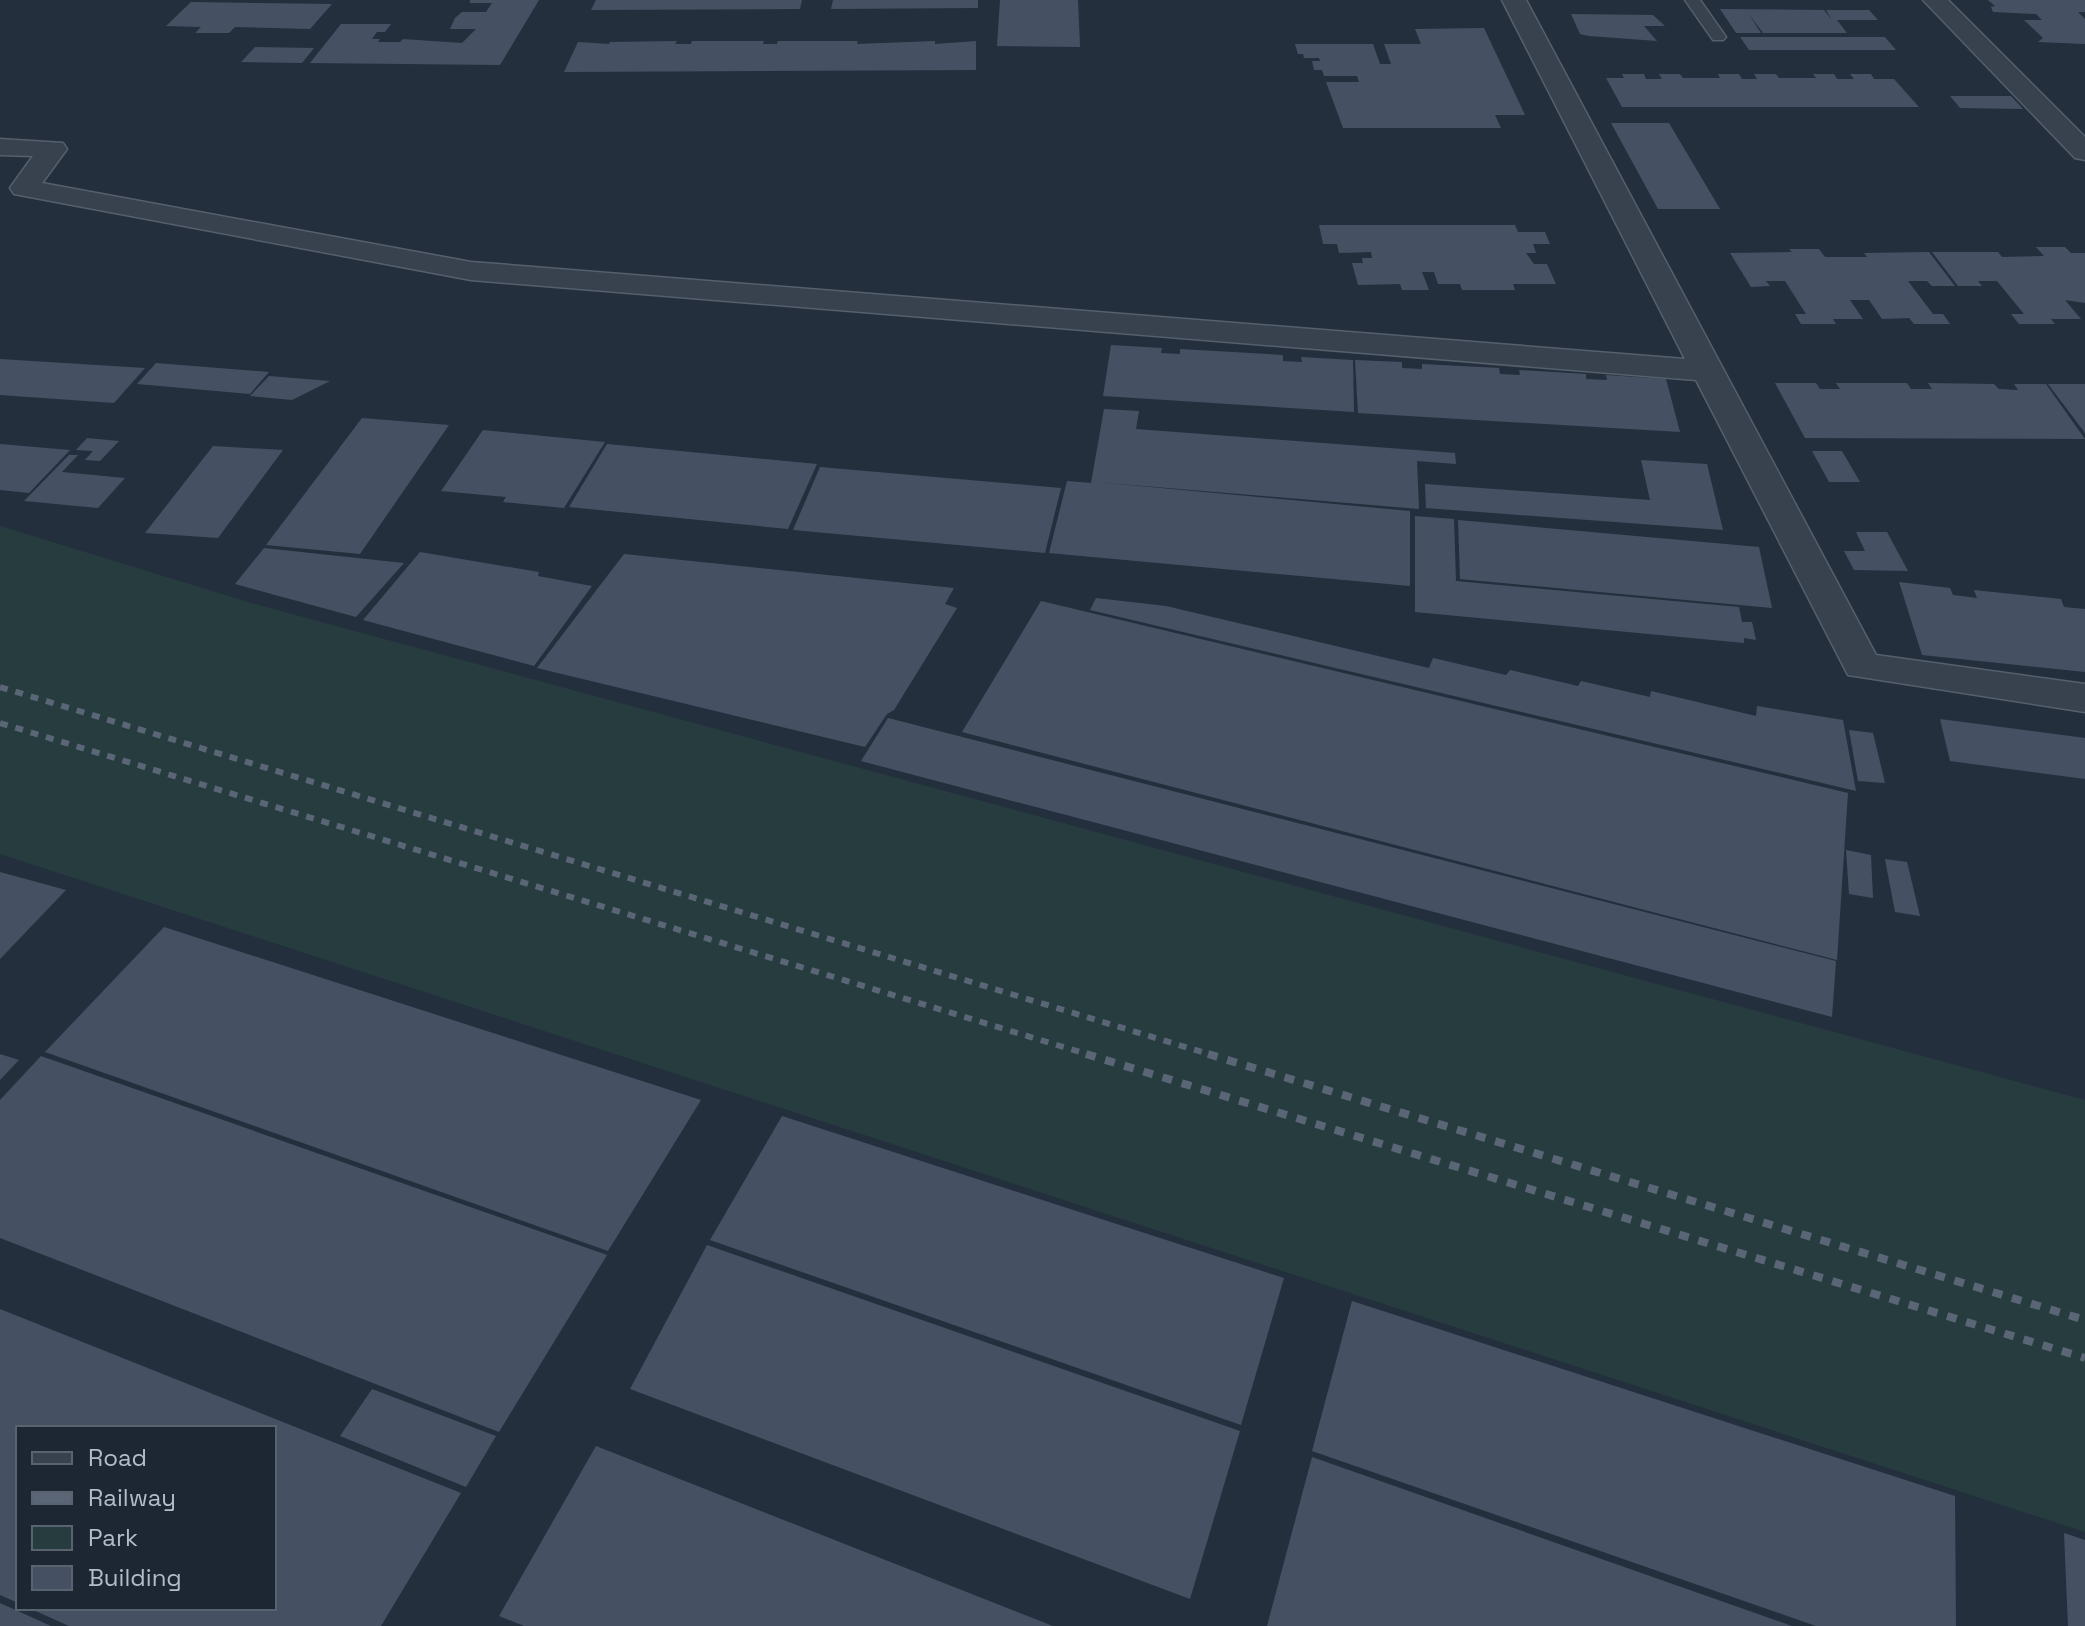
<svg xmlns="http://www.w3.org/2000/svg" width="2085" height="1626" viewBox="0 0 2085 1626" font-family="'Space Grotesk',sans-serif">
<style>
.green{fill:#263c3f}
.building{fill:#455162}
.lines{fill:none;stroke-linecap:round;stroke-linejoin:round}
.lane-casing{stroke:#565f6c;stroke-width:3}
.street-casing{stroke:#565f6c;stroke-width:3}
.lane{fill:#38414e;fill-rule:evenodd}
.street{fill:#38414e;fill-rule:evenodd}
.rail-far1{stroke:#5a6575;stroke-width:6;stroke-dasharray:8 8;stroke-linecap:butt}
.rail{stroke:#5a6575;stroke-width:8;stroke-dasharray:10 10;stroke-linecap:butt}
</style>
<rect width="100%" height="100%" fill="#242f3e"/>
<path class="green" d="M0,526l255,78 1830,496v432l-2085,-678z"/>
<g class="building">
<path d="M470,0h69l-39,65 -190,-2 31,-39h50l-6,8h-8l-5,7h8l-2,3h22l3,-3 59,4 14,-14h-26l5,-11 7,-6h24l6,-9h-22z"/>
<path d="M596,0h206l-2,9 -209,1z"/>
<path d="M833,0h145v8l-147,1z"/>
<path d="M1000,0h78l2,47 -83,-1z"/>
<path d="M1988,0h97v12h-7l7,7v25l-47,-2 5,-4 -19,-18h18l-6,-6 -43,-2 -2,-5 4,-1z"/>
<path d="M191,2l141,2 -22,25 -75,-2 -6,6h-34l6,-6 -35,-1z"/>
<path d="M1720,9l104,1 8,10 -6,-10h43l9,10h-41l10,13h-84l-15,-20 13,20h-25z"/>
<path d="M1571,14l82,1 12,11h-21l13,15 -68,-5 -9,-2z"/>
<path d="M1484,28l41,87h-30l6,13h-158l-17,-46h33l-2,-6h-33l-2,-6h-8l-2,-9h8l-1,-3h-15l-1,-4h-5l-3,-10h78l7,20h11l-7,-20h37l-6,-15z"/>
<path d="M1740,37h145l11,13h-147z"/>
<path d="M677,41l-2,3h16l1,-3h72l-1,3h14l1,-3h80l-1,3 78,-3v3l41,-3v29l-412,2 14,-30 31,2 1,-2z"/>
<path d="M255,47l59,1 -12,15 -61,-1z"/>
<path d="M1622,74h22l2,5h16l-3,-5h21l3,4h37l-2,-4h21l3,5h15l-3,-5h22l3,4h37l-3,-4h21l3,5h17l-4,-5h21l3,5h20l25,28h-297l-16,-29h18z"/>
<path d="M1950,96h61l12,13 -63,-1z"/>
<path d="M1611,123h58l51,86h-62z"/>
<path d="M1319,225h196l3,7h27l5,12h-17l3,9h-10l8,11h13l9,20h-43l2,6h-53l-2,-6h-22l-4,-12h-12l7,18h-27l-2,-6 -42,1 -6,-22h11l-1,-5h10l-1,-6 -32,1 -2,-9h-14z"/>
<path d="M2036,247h29l6,6h14v50l-20,-3 16,19h-30l4,5h-36l-8,-10h13l-27,-33h-19l4,5h-24l-26,-34h66l4,5 42,-1z"/>
<path d="M1789,249h30l6,8h42l-3,-4 65,-1 26,34h-23l-5,-5h-19l25,33h10l7,10h-36l-5,-6 -27,1 -13,-19h-19l13,19h-30l3,5h-35l-6,-10h11l-21,-33h-19l4,5 -19,1 -21,-34 62,-1z"/>
<path d="M1111,345l51,3 -1,5 19,1v-5l103,6v6l19,1 -1,-5 52,3 1,52 -251,-16z"/>
<path d="M0,359l145,9 -31,35 -114,-8z"/>
<path d="M1355,360l47,2v6l20,1v-5l77,4 1,6 20,1 -1,-5 67,4v5l21,1 -1,-5 60,4 14,53 -322,-19z"/>
<path d="M156,363l113,9 -19,22 -113,-10z"/>
<path d="M269,376l61,5 -38,19 -42,-4z"/>
<path d="M1775,383h41l4,6h20l-4,-6h71l4,6h21l-4,-6 66,1 5,5 19,1 -4,-6h32l39,55 -280,-1z"/>
<path d="M2048,384h37v49z"/>
<path d="M1104,409l35,2 -3,18 319,24 1,11 -39,-3 2,48 -323,-27 314,29v75l-361,-33 18,-72 24,2z"/>
<path d="M362,418l87,7 -89,129 -94,-9z"/>
<path d="M483,430l122,12 -41,66 -61,-6 3,-5 -65,-6z"/>
<path d="M87,438l32,3 -19,20 -15,-1 8,-9 -17,-1z"/>
<path d="M0,444l70,6 -41,43 -29,-3z"/>
<path d="M607,444l210,20 -29,65 -219,-22z"/>
<path d="M213,446l70,4 -65,88 -73,-5z"/>
<path d="M1812,451h30l18,31h-31z"/>
<path d="M69,455h9l-16,17 63,6 -27,30 -74,-7z"/>
<path d="M1641,460l66,4 16,66 -297,-22 -1,-24 225,16z"/>
<path d="M820,467l241,21 -16,65 -252,-23z"/>
<path d="M1415,516l39,3 2,62 283,26 3,15h10l4,18 -12,-2v5l-329,-31z"/>
<path d="M1458,520l301,27 13,61 -312,-29z"/>
<path d="M1856,532h31l21,39 -54,-1 -10,-19h21z"/>
<path d="M264,548l140,15 -48,54 -121,-33z"/>
<path d="M420,552l119,20 -1,4 54,10 -58,80 -171,-46z"/>
<path d="M624,554l330,34 -9,16 12,4 -63,102 -7,4 -22,33 -328,-79z"/>
<path d="M1899,582l51,6 3,7 24,3 -3,-8 87,9 3,8 21,2v63l-163,-17z"/>
<path d="M1096,598l70,8 263,62 4,-10 73,17 4,-5 68,16 3,-5 69,16 1,-6 105,25 1,-10 86,14 13,71 -766,-181z"/>
<path d="M1041,601l807,192 -11,167 -875,-228z"/>
<path d="M888,718l948,243 -4,56 -971,-256z"/>
<path d="M1940,719l145,19v41l-135,-18z"/>
<path d="M1849,730l24,3 12,50 -27,-2z"/>
<path d="M1846,850l25,5 2,43 -24,-4z"/>
<path d="M1885,859l22,3 13,54 -25,-4z"/>
<path d="M0,872l66,18 -66,69z"/>
<path d="M164,927l537,173 -93,151 -563,-199z"/>
<path d="M0,1054l19,6 -19,20z"/>
<path d="M41,1056l566,199 -108,177 -499,-194v-138z"/>
<path d="M782,1116l502,162 -43,147 -531,-185z"/>
<path d="M707,1245l533,186 -50,168 -560,-210z"/>
<path d="M1352,1301l603,195 1,130h-140l-504,-175z"/>
<path d="M0,1309l461,184 -80,133h-312l-40,-18h245v-180h-256v175l-18,-8z"/>
<path d="M372,1389l124,47 -30,51 -126,-51z"/>
<path d="M596,1446l457,180h-529l-25,-10z"/>
<path d="M1312,1457l480,169h-525z"/>
<path d="M2064,1533l21,7v86h-17z"/>
<path d="M0,1603l51,23h-51z"/>
</g>
<g class="lines">
<g class="lane-casing">
<path id="lane" d="M1685,0h15l26,37 -3,3h-10z"/>
</g>
<g class="street-casing">
<g id="street">
<path d="M1502,0h24l350,655 209,29v28l-237,-37 -152,-295 -1225,-100 -457,-86 -4,-6 23,-32 -33,-1v-16l63,4 4,6 -25,34 429,79 1214,97z"/>
<path d="M1923,0h25l137,137v23l-10,-2z"/>
</g>
</g>
<use href="#lane" class="lane"/>
<use href="#street" class="street"/>
<g class="rail-far1">
<path d="M0,687l1215,369"/>
<path d="M0,723l1093,333"/>
</g>
<g class="rail">
<path d="M1086,1054l999,304"/>
<path d="M1208,1054l877,266"/>
</g>
</g>
<rect x="16" y="1426" width="260" height="184" fill="#1d2633" stroke="#59626f" stroke-width="2"/>
<rect x="32" y="1452" width="40" height="12" fill="#38414e" stroke="#59626f" stroke-width="2"/>
<text x="88" y="1466" font-size="24" fill="#b4bcc9">Road</text>
<rect x="32" y="1492" width="40" height="12" fill="#5a6575" stroke="#59626f" stroke-width="2"/>
<text x="88" y="1506" font-size="24" fill="#b4bcc9">Railway</text>
<rect x="32" y="1526" width="40" height="24" fill="#263c3f" stroke="#59626f" stroke-width="2"/>
<text x="88" y="1546" font-size="24" fill="#b4bcc9">Park</text>
<rect x="32" y="1566" width="40" height="24" fill="#455162" stroke="#59626f" stroke-width="2"/>
<text x="88" y="1586" font-size="24" fill="#b4bcc9">Building</text>
</svg>
